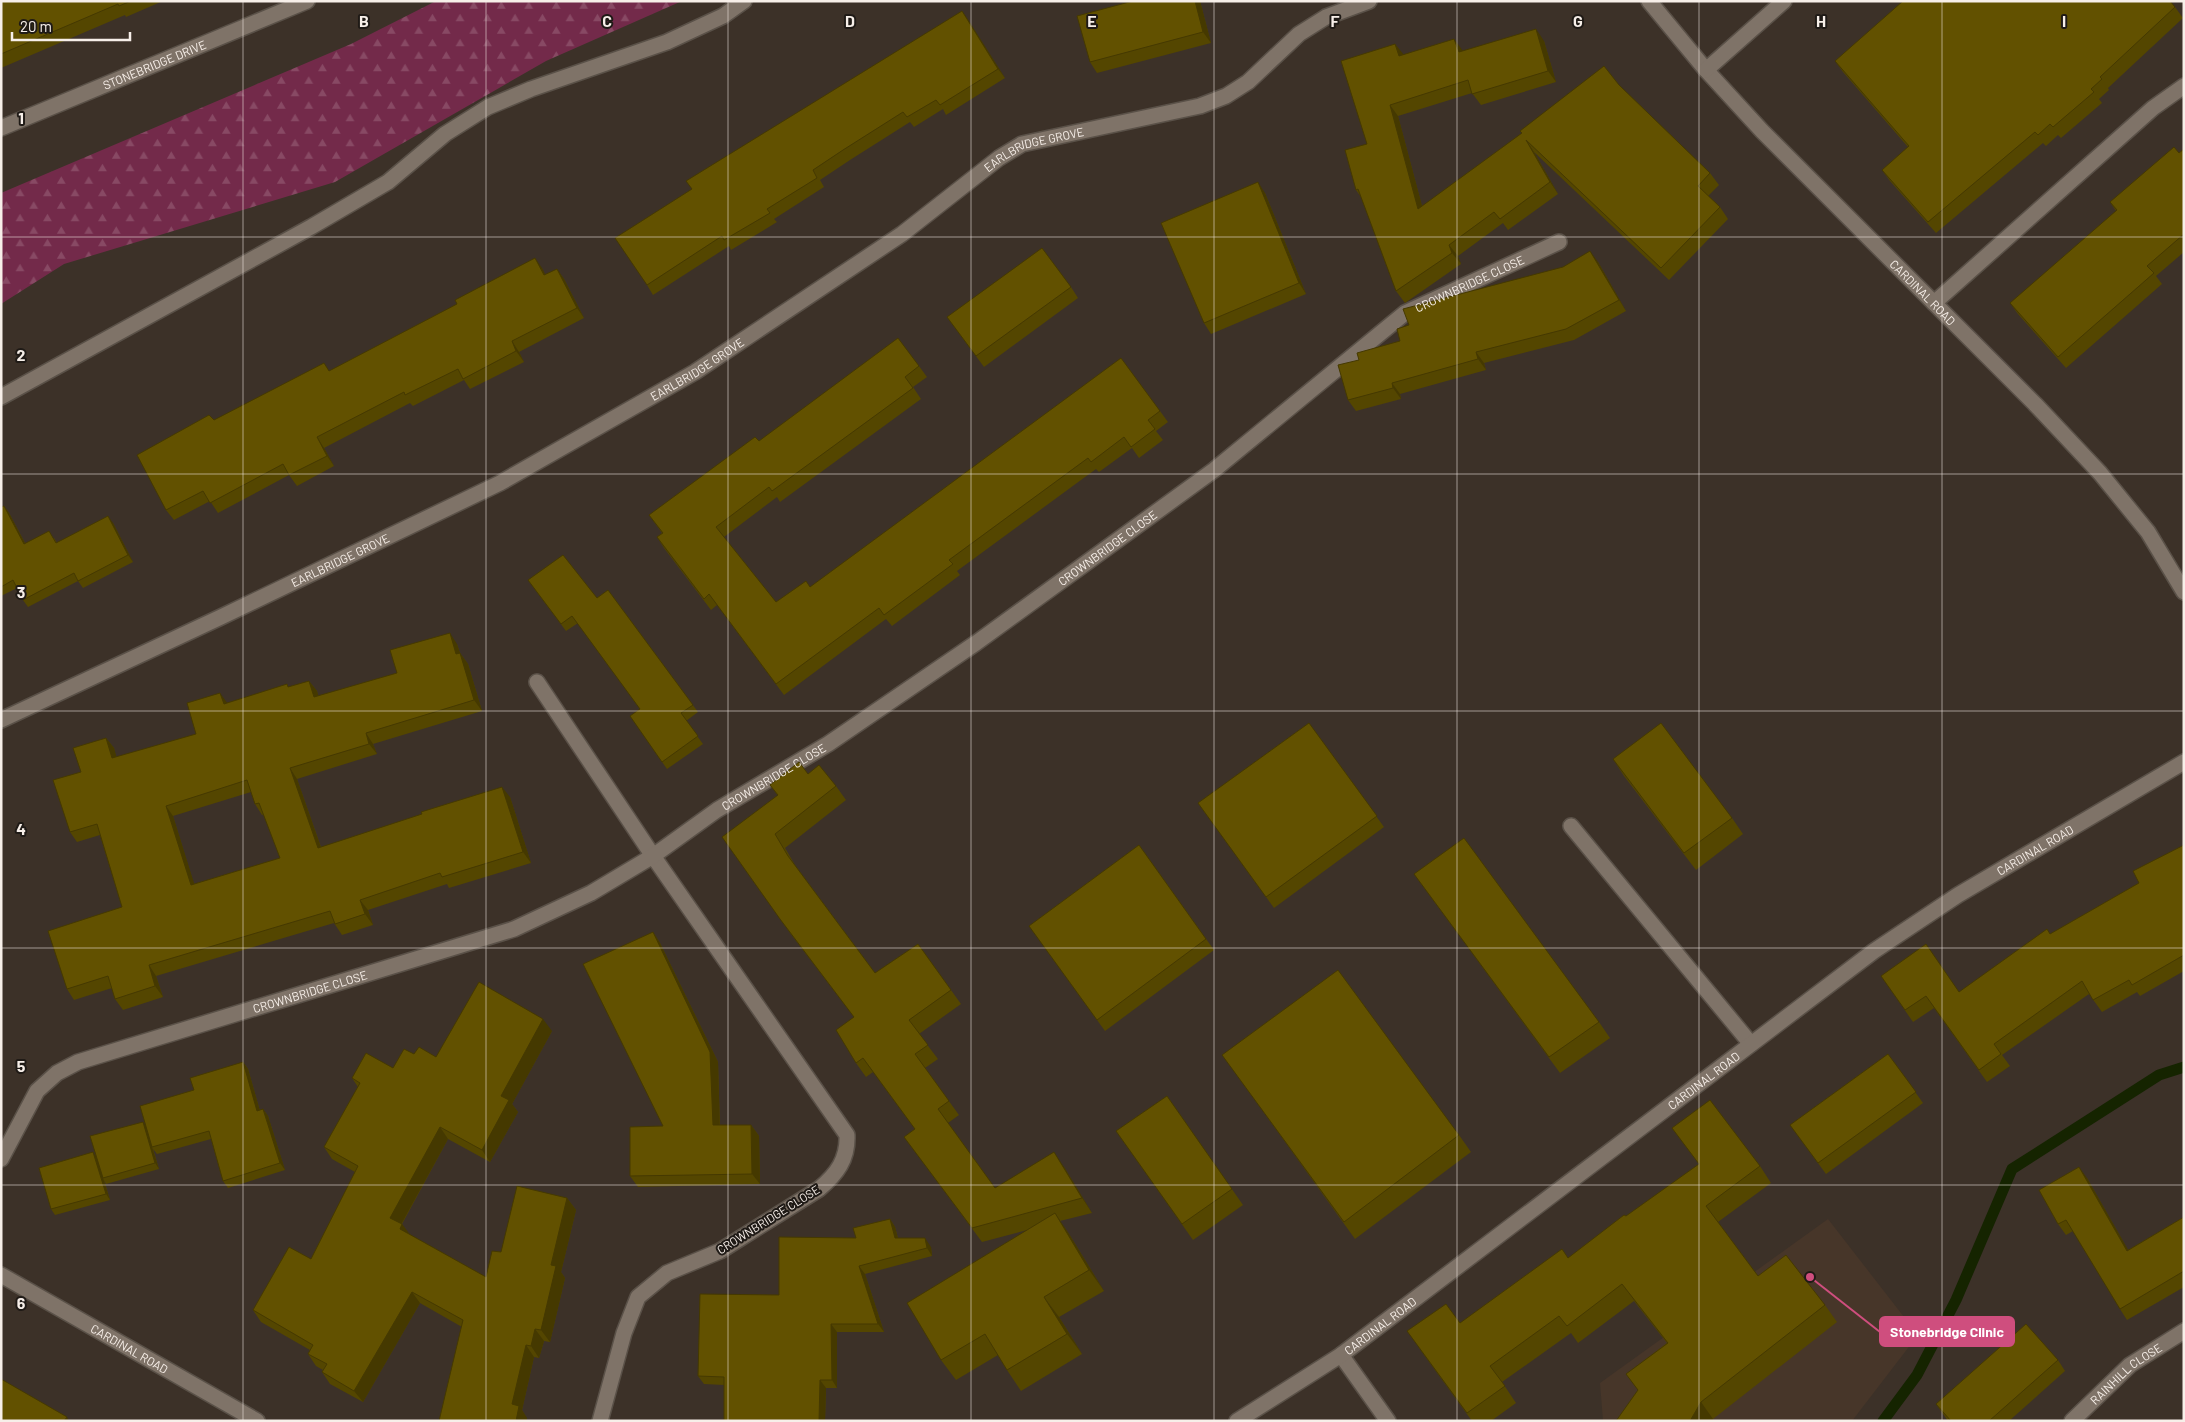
<svg xmlns="http://www.w3.org/2000/svg" width="2185" height="1422" viewBox="0 0 2185 1422" font-family="Barlow,sans-serif">
<style>
.built{fill:#473629}
.forest{fill:url(#forest-firs)}
.lines{fill:none;stroke-linecap:round;stroke-linejoin:round}
.stream{stroke:#152400;stroke-width:11}
.lane-casing{stroke:#5a5148;stroke-width:18}
.street-casing{stroke:#5a5148;stroke-width:18}
.secondary-casing{stroke:#5a5148;stroke-width:18}
.lane{stroke:#7f7368;stroke-width:15}
.street{stroke:#7f7368;stroke-width:15}
.secondary{stroke:#7f7368;stroke-width:15}
.wall{fill:#544600;fill-rule:evenodd}
.shaded-wall{fill:#453900}
.building{fill:#625100;stroke:#453900;fill-rule:evenodd}
.grid{fill:none;stroke:#f7efe9;stroke-width:1;stroke-opacity:0.55}
.labels{text-anchor:middle;dominant-baseline:central;stroke-width:4;stroke-linejoin:round;paint-order:stroke}
.street-label{font-size:12px;fill:#f7efe9;stroke:#1f1a16}
.grid-label{font-size:16px;text-anchor:middle;font-weight:bold;fill:#f7efe9;stroke:#1f1a16;stroke-width:4;stroke-linejoin:round;paint-order:stroke}
.leader{fill:none;stroke:#cf4e7e;stroke-width:2}
.callout-dot{fill:#cf4e7e;stroke:#1f1a16;stroke-width:2}
.callout{fill:#cf4e7e;stroke:#cf4e7e;stroke-width:2}
.callout-label{font-size:14px;text-anchor:middle;font-weight:bold;fill:#fff}
</style>
<defs>
<pattern id="forest-firs" width="22" height="20" patternUnits="userSpaceOnUse" patternTransform="scale(1.25)"><rect width="22" height="20" fill="#732a4a"/><path d="M5 1l3.5 6h-7zM16 11l3.5 6h-7z" fill="#884964"/></pattern>
</defs>
<rect width="100%" height="100%" fill="#3c3128"/>
<path class="built" d="M1828,1219l90,116 -66,86h-249l-3,-38z"/>
<path class="forest" d="M436,1h246l-136,60 -211,121 -271,82 -63,40v-111l350,-149z"/>
<g class="lines">
<path class="stream" d="M1883,1421l34,-46 39,-75 56,-131 147,-94 25,-8"/>
<g class="lane-casing">
<path id="lane" d="M1571,826l180,218"/>
</g>
<g class="street-casing">
<g id="street">
<path id="s1" d="M1649,1l57,69 56,61 273,273 65,69 48,59 36,60"/>
<path d="M1706,70l78,-69"/>
<path d="M1934,303l219,-195 31,-22"/>
<path d="M1,397l310,-170 77,-45 57,-48 43,-27 43,-18 136,-47 56,-26 21,-15"/>
<path d="M537,682l116,174 194,279c1,24 -10,39 -28,54l-99,62 -53,22 -29,24 -14,36 -24,88"/>
<path id="s2" d="M1,720l220,-103 279,-134 195,-111 207,-138 97,-76 23,-14 178,-38 26,-10 22,-14 51,-48 27,-17 43,-16"/>
<path id="s3" d="M1,1159l36,-68 20,-18 21,-11 436,-133 77,-36 62,-37 64,-46 111,-66 148,-101 238,-173 191,-157 154,-71"/>
<path id="s4" d="M1,1275l256,146"/>
<path d="M1341,1355l47,66"/>
<path id="s5" d="M1237,1421l104,-66 533,-404 84,-56 226,-133"/>
<path id="s6" d="M2072,1421l58,-56 54,-34"/>
</g>
</g>
<g class="secondary-casing">
<g id="secondary">
<path id="s7" d="M1,128l306,-127"/>
</g>
</g>
<use href="#lane" class="lane"/>
<use href="#street" class="street"/>
<use href="#secondary" class="secondary"/>
</g>
<g class="wall">
<path d="M3,1h160l-37,16 -1,-2 -124,53v-66z"/>
<path d="M1133,1h67l11,42 -114,30 -7,-11z"/>
<path d="M2175,7l8,11 -75,70 1,2 -10,9 3,4 -41,35 -3,-3 -12,11 -3,-3 -107,90 -46,-52 -8,-11 26,-23 -65,-75 -8,-11z"/>
<path d="M962,11l43,67 -59,37 -3,-6 -29,18 -4,-5 -60,38 -30,20 4,7 -50,32 3,3 -46,28 -2,-4 -76,49 -6,-10 45,-96z"/>
<path d="M1544,41l12,41 -75,23 -9,-12 -74,23 24,90 197,-121 91,88 9,12 -11,11 12,11 8,12 -59,61 -135,-128 24,42 -50,36 -5,-7 -45,33 3,8 -56,39 -9,-12 -35,-94 -5,-7 39,-146 8,11 60,-4z"/>
<path d="M2184,149v103l-28,24 6,8 -96,84 -48,-54 -8,-11 106,-92 -6,-9z"/>
<path d="M1265,193l41,101 -95,40 -7,-11z"/>
<path d="M1598,262l28,49 -52,29 -90,23 2,7 -86,24 1,5 -45,12 -8,-11 11,-40 41,-19 9,-16z"/>
<path d="M542,268l3,7 12,-6 7,10 20,39 -65,34 5,10 -54,27 -6,-9 -51,26 -3,-3 -86,45 10,18 -37,20 -8,-11 -71,38 -8,-12 -36,19 -8,-10 48,-90 116,-49z"/>
<path d="M1071,287l7,11 -94,69 -37,-50z"/>
<path d="M919,366l8,11 -14,10 8,12 -141,103 -3,-5 -53,40 52,65 34,-15 350,-176 8,11 -12,9 7,9 -24,18 -7,-10 -33,24 -3,-3 -139,102 3,4 -68,51 -6,-7 -102,76 -67,-90 -6,5 -47,-62 -7,-11 5,-4 -13,-18 110,-74z"/>
<path d="M4,506l5,7 16,30 29,-5 3,5 56,-20 20,39 -50,26 -5,-7 -50,26 -5,-7 -6,-12 -16,8v-89z"/>
<path d="M528,580l69,18 11,-8 90,122 -12,9 17,23 -36,25 -37,-53 10,-7 -62,-86 -12,8z"/>
<path d="M457,644l3,9 8,11 14,47 -109,33 4,10 -80,25 24,68 189,-50 21,66 -82,25 -2,-4 -79,26 5,15 -31,10 -8,-12 -178,53 7,21 -40,13 -8,-11 -3,-11 -38,12 -7,-11 55,-82 -22,-72 -23,7 -7,-10 11,-60 25,-34 8,10 2,9 80,-23 31,-31 60,-19 1,3 21,-6 8,10 1,5 79,-23zM251,792l4,12 7,11 2,-1 16,44 -86,26 -21,-68z"/>
<path d="M1309,723l75,104 -110,81 -76,-105z"/>
<path d="M1613,759l119,59 11,16 -47,36 -72,-94z"/>
<path d="M808,774l28,12 10,14 -61,48 10,17 80,108 43,-29 43,60 -42,30 19,25 -13,9 34,47 -11,8 47,65 69,-21 28,46 -32,8 9,13 35,57 -45,26 23,37 -61,37 -14,-21 -9,-15 -42,25 -15,-20 86,-130 -45,12 -78,-105 11,-8 -42,-57 -7,5 -10,-14 -2,-46 -64,-84 -68,-96 56,-41 -8,-11z"/>
<path d="M1139,845l75,105 -109,81 -76,-105z"/>
<path d="M2184,845v126l-44,25 -3,-4 -35,20 -13,-18 -87,61 8,11 -23,16 -53,-74 -21,14 -32,-46 78,16 91,-58 89,-51z"/>
<path d="M1414,874l185,148 11,16 -50,35z"/>
<path d="M653,932l7,11 58,119 2,63h31l8,11 1,48 -122,3 -8,-11 33,-50z"/>
<path d="M552,1031l-40,73 6,8 -28,50 -42,-23 -46,85 7,10 77,43 15,-25 66,-54 9,12 -15,62 4,6 -15,64 -6,-1 -5,17 -5,-1 -12,53 5,8 -65,-91 -42,-24 -57,99 -33,-18 -8,-12 1,-2 -7,-4 -8,-12 2,-4 -49,-28 -8,-12 58,-51 44,-87 -23,-13 -8,-12 34,-60 -6,-9 41,-10 21,-14 22,3z"/>
<path d="M1888,1054l35,49 -97,71 -36,-49z"/>
<path d="M243,1062l5,7 12,42 3,-2 5,7 17,54 -57,18 -5,-7 -12,-42 -54,15 -4,-5 6,20 -53,15 -2,-4 6,20 -55,15 -4,-6 45,-53 49,-30 49,-36z"/>
<path d="M1234,1071l225,64 12,17 -116,87z"/>
<path d="M1167,1096l76,109 -50,35 -77,-109z"/>
<path d="M1672,1128l88,38 11,17 -53,39 40,54 67,29 12,17 -124,97 -1,2h-96l22,-31 -12,-16 41,-31 -33,-42 -56,42 -7,-10 -69,49 14,21 -25,18h-19l-53,-73 149,-90 131,-94z"/>
<path d="M2087,1178l41,72 56,-33v70l-57,33 -7,-11 -47,-78 -7,4 -8,-11z"/>
<path d="M890,1219l5,8 3,11 33,9 1,9 -67,18 19,58h-47v56h-11l-1,33h-101v-36l-20,-1 -6,-8 81,-81 77,-57z"/>
<path d="M2058,1360l7,11 -56,50h-61l-12,-17z"/>
</g>
<g class="shaded-wall">
<path d="M1195,1h5l11,42 -8,-11z"/>
<path d="M962,11l7,10 36,57 -7,-9z"/>
<path d="M1536,29l8,12 12,41 -8,-11z"/>
<path d="M1454,39l9,12 -4,1z"/>
<path d="M1395,44l9,11 -5,1z"/>
<path d="M1390,105l8,11 28,105 -8,-12z"/>
<path d="M1526,140l8,12 24,42 -8,-12z"/>
<path d="M1258,182l7,11 41,101 -7,-11z"/>
<path d="M1449,245l9,11 3,8 -9,-11z"/>
<path d="M1590,251l8,11 28,49 -7,-11z"/>
<path d="M535,258l7,10 9,18 -7,-11z"/>
<path d="M557,269l7,10 20,39 -7,-10z"/>
<path d="M512,341l7,11 5,10 -8,-11z"/>
<path d="M1476,352l8,11 2,7 -8,-11z"/>
<path d="M1392,383l8,11 1,5 -8,-11z"/>
<path d="M317,437l7,11 10,18 -7,-10z"/>
<path d="M4,506l5,7 20,38 -5,-7z"/>
<path d="M108,516l5,7 20,39 -5,-7z"/>
<path d="M450,633l7,11 3,9 8,11 14,47 -8,-11 -18,-46z"/>
<path d="M309,681l8,10 5,17 -8,-11z"/>
<path d="M220,693l8,11h-4z"/>
<path d="M366,733l7,11 4,10 -8,-10z"/>
<path d="M106,738l8,10 6,21 -8,-11z"/>
<path d="M290,768l7,11 28,80 -7,-11z"/>
<path d="M502,787l8,10 21,66 -8,-11z"/>
<path d="M166,806l7,10 25,80 -7,-11z"/>
<path d="M360,900l8,10 5,15 -8,-11z"/>
<path d="M653,932l7,11 58,119 2,74 -7,-11z"/>
<path d="M149,965l7,11 7,21 -8,-11z"/>
<path d="M543,1019l9,12 -40,73 6,8 -28,50 -8,-12 19,-54z"/>
<path d="M243,1062l5,7 14,49 -5,-7z"/>
<path d="M263,1109l5,7 17,54 -5,-7z"/>
<path d="M143,1122l4,5 5,20 7,22 -4,-6z"/>
<path d="M751,1125l8,11 1,48 -8,-10z"/>
<path d="M440,1127l8,12 -50,91 -8,-12z"/>
<path d="M93,1152l4,6 6,20 7,22 -4,-6z"/>
<path d="M1054,1152l10,15 28,46 -10,-15z"/>
<path d="M2079,1167l8,11 48,84 -8,-11z"/>
<path d="M567,1198l9,12 -15,62 4,6 -15,64 -9,-12 10,-65z"/>
<path d="M1055,1213l14,21 35,57 -15,-21z"/>
<path d="M890,1219l5,8 5,19 -5,-8z"/>
<path d="M402,1224l9,12 -11,-7z"/>
<path d="M925,1238l6,9 1,9 -5,-8z"/>
<path d="M859,1266l6,8 19,58 -6,-8z"/>
<path d="M412,1292l8,11 -57,99 -9,-11z"/>
<path d="M1044,1297l15,20 23,37 -15,-20z"/>
<path d="M831,1324l6,8v56l-5,-8z"/>
<path d="M535,1329l9,12 -5,17 -8,-12z"/>
<path d="M526,1345l8,12 -12,53 5,8v3h-11l-4,-17z"/>
<path d="M820,1380l6,8 -1,33h-6z"/>
<path d="M1701,1402l12,17 -1,2h-22z"/>
<path d="M67,1417l2,4h-5z"/>
</g>
<g class="building">
<path d="M3,1h128l-12,5 -1,-2 -117,50v-52z"/>
<path d="M1133,1h62l8,31 -113,30 -13,-46z"/>
<path d="M1903,1h267l5,6 -75,70 2,2 -11,10 3,3 -41,35 -3,-3 -12,11 -3,-3 -107,90 -46,-52 27,-24 -74,-85z"/>
<path d="M962,11l36,58 -58,36 -4,-5 -29,17 -4,-5 -60,38 -30,20 4,8 -50,31 3,4 -46,27 -2,-4 -75,49 -32,-47 77,-49 -6,-8z"/>
<path d="M1536,29l12,42 -76,23 -4,-14 -78,25 28,104 104,-76 -2,-2 84,-65 15,19 91,88 -12,13 22,21 -59,61 -135,-128 24,42 -50,37 -6,-7 -45,33 3,8 -56,38 -38,-102 -2,1 -11,-40 22,-6 -26,-83 54,-17 4,12 55,-17 5,13z"/>
<path d="M2174,147l5,6 5,-4v85l-37,32 7,7 -96,84 -48,-54 107,-93 -7,-8z"/>
<path d="M1258,182l41,101 -95,40 -43,-100z"/>
<path d="M1042,248l29,39 -95,69 -29,-39z"/>
<path d="M1590,251l29,49 -53,29 -90,23 2,7 -86,24 1,5 -45,12 -10,-35 21,-5 -2,-7 43,-12 -3,-12 12,-4 -6,-16 160,-42z"/>
<path d="M535,258l9,17 13,-6 20,39 -65,33 4,10 -53,28 -5,-10 -53,26 -1,-3 -87,45 10,19 -38,19 -6,-11 -73,39 -7,-12 -37,19 -29,-55 72,-40 5,5 110,-57 5,8 128,-67 -2,-4z"/>
<path d="M898,338l21,28 -14,11 8,11 -141,103 -3,-4 -53,40 60,75 30,-21 4,6 311,-229 39,53 -12,9 7,9 -24,18 -7,-10 -33,25 -3,-4 -139,102 4,4 -69,51 -5,-7 -103,76 -67,-90 -5,5 -47,-62 6,-4 -14,-18 106,-78 4,4z"/>
<path d="M4,506l20,38 25,-13 7,12 52,-27 20,39 -50,26 -4,-8 -51,27 -10,-20 -12,7v-80z"/>
<path d="M563,555l34,43 11,-8 85,115 -12,8 17,23 -36,26 -32,-46 10,-7 -68,-93 -11,8 -33,-44z"/>
<path d="M450,633l6,21 4,-1 14,47 -108,33 3,11 -79,24 28,80 104,-34 -1,-2 81,-25 21,65 -81,25 -2,-4 -80,27 5,14 -30,10 -5,-13 -181,54 6,21 -40,13 -7,-23 -41,13 -19,-58 74,-24 -25,-83 -27,8 -17,-52 28,-8 -8,-24 33,-10 6,20 84,-24 -9,-31 33,-10 4,11 63,-20 1,3 21,-6 5,16 83,-24 -7,-23zM247,780l8,24 4,-1 21,55 -89,27 -25,-79z"/>
<path d="M1309,723l68,93 -111,81 -68,-94z"/>
<path d="M1661,723l71,95 -48,35 -71,-94z"/>
<path d="M799,762l9,12 11,-9 17,21 -61,48 13,22 87,117 43,-29 33,46 -42,30 19,25 -13,9 34,47 -11,8 57,79 59,-36 28,46 -110,30 -68,-91 11,-8 -52,-71 -7,5 -20,-33 18,-13 -74,-98 -58,-82 56,-42 -8,-10z"/>
<path d="M1464,838l135,184 -50,35 -135,-183z"/>
<path d="M1139,845l67,94 -109,81 -68,-94z"/>
<path d="M2184,845v110l-52,30 -3,-5 -36,20 -11,-19 -88,63 7,10 -22,16 -53,-74 -21,14 -24,-34 45,-32 33,48 88,-63 3,5 89,-51 -6,-12z"/>
<path d="M653,932l57,120 3,73h38l1,49 -122,2v-49l33,-1 -80,-162z"/>
<path d="M1338,970l121,165 -115,87 -122,-167z"/>
<path d="M479,982l64,37 -42,77 8,4 -27,50 -42,-23 -50,91 12,6 -2,5 86,48 6,-26 9,1 16,-66 50,12 -16,67 5,1 -15,64 -6,-1 -4,17 -5,-1 -14,59 7,2 -3,15h-77l24,-101 -51,-28 -58,99 -32,-19 5,-8 -19,-10 5,-9 -60,-35 36,-63 22,12 47,-93 -34,-19 36,-64 -8,-5 14,-25 27,15 11,-19 10,5 5,-7 17,10z"/>
<path d="M1888,1054l28,38 -98,71 -28,-38z"/>
<path d="M243,1062l14,49 6,-2 17,54 -57,18 -14,-50 -57,16 -12,-41 54,-16 -4,-12z"/>
<path d="M1167,1096l65,93 -50,35 -66,-93z"/>
<path d="M1710,1100l50,66 -54,40 52,70 28,-21 39,50 -124,97 -11,19h-74l22,-31 -12,-16 42,-31 -46,-59 -55,42 -8,-10 -69,50 15,20 -38,27 -60,-82 39,-27 14,19 102,-74 6,9 56,-43 2,1 73,-52 -27,-36z"/>
<path d="M143,1122l12,41 -52,15 -13,-42z"/>
<path d="M93,1152l13,42 -55,15 -12,-41z"/>
<path d="M2079,1167l48,84 57,-34v54l-64,38 -54,-89 -8,4 -19,-34z"/>
<path d="M1055,1213l34,57 -45,27 23,37 -60,36 -22,-36 -44,26 -34,-57z"/>
<path d="M890,1219l5,19h30l2,10 -68,18 19,58h-47l1,56h-12l-1,41h-95v-44l-26,-1 2,-82 79,1v-58l77,1 -3,-10z"/>
<path d="M2026,1324l32,36 -69,61h-38l-15,-17z"/>
<path d="M1,1379l66,38 -3,4h-63z"/>
</g>
<path class="grid" d="M243,1v1420M486,1v1420M728,1v1420M971,1v1420M1214,1v1420M1457,1v1420M1699,1v1420M1942,1v1420M1,237h2183M1,474h2183M1,711h2183M1,948h2183M1,1185h2183"/>
<g class="labels">
<g class="street-label">
<text stroke="none"><textPath href="#s7" startOffset="166">STONEBRIDGE DRIVE</textPath></text>
<text stroke="none"><textPath href="#s2" startOffset="1185">EARLBRIDGE GROVE</textPath></text>
<text stroke="none"><textPath href="#s3" startOffset="1740">CROWNBRIDGE CLOSE</textPath></text>
<text stroke="none"><textPath href="#s1" startOffset="400">CARDINAL ROAD</textPath></text>
<text stroke="none"><textPath href="#s2" startOffset="780">EARLBRIDGE GROVE</textPath></text>
<text stroke="none"><textPath href="#s3" startOffset="1290">CROWNBRIDGE CLOSE</textPath></text>
<text stroke="none"><textPath href="#s2" startOffset="375">EARLBRIDGE GROVE</textPath></text>
<text stroke="none"><textPath href="#s3" startOffset="885">CROWNBRIDGE CLOSE</textPath></text>
<text stroke="none"><textPath href="#s5" startOffset="982">CARDINAL ROAD</textPath></text>
<text stroke="none"><textPath href="#s3" startOffset="370">CROWNBRIDGE CLOSE</textPath></text>
<text stroke="none"><textPath href="#s5" startOffset="578">CARDINAL ROAD</textPath></text>
<text transform="translate(768 1219) rotate(-32)">CROWNBRIDGE CLOSE</text>
<text stroke="none"><textPath href="#s5" startOffset="172">CARDINAL ROAD</textPath></text>
<text stroke="none"><textPath href="#s4" startOffset="148">CARDINAL ROAD</textPath></text>
<text stroke="none"><textPath href="#s6" startOffset="72">RAINHILL CLOSE</textPath></text>
</g>
</g>
<g class="grid-label">
<text x="364" y="27">B</text>
<text x="607" y="27">C</text>
<text x="850" y="27">D</text>
<text x="1092" y="27">E</text>
<text x="1335" y="27">F</text>
<text x="1578" y="27">G</text>
<text x="1821" y="27">H</text>
<text x="2064" y="27">I</text>
<text x="21" y="124">1</text>
<text x="21" y="361">2</text>
<text x="21" y="598">3</text>
<text x="21" y="835">4</text>
<text x="21" y="1072">5</text>
<text x="21" y="1309">6</text>
</g>
<path class="leader" d="M1810 1277L1880 1332"/>
<circle class="callout-dot" cx="1810" cy="1277" r="5"/>
<rect class="callout" x="1880" y="1317" width="134" height="29" rx="5"/>
<g class="callout-label">
<text x="1947" y="1337">Stonebridge Clinic</text>
</g>
<rect width="2185" height="1422" fill="none" stroke="#f7efe9" stroke-width="5"/>
<path d="M12 32v8h118v-8" fill="none" stroke="#f7efe9" stroke-width="2.5"/>
<text x="20" y="32" font-size="15" fill="#f7efe9" stroke="#1f1a16" stroke-width="4" paint-order="stroke">20 m</text>
</svg>
